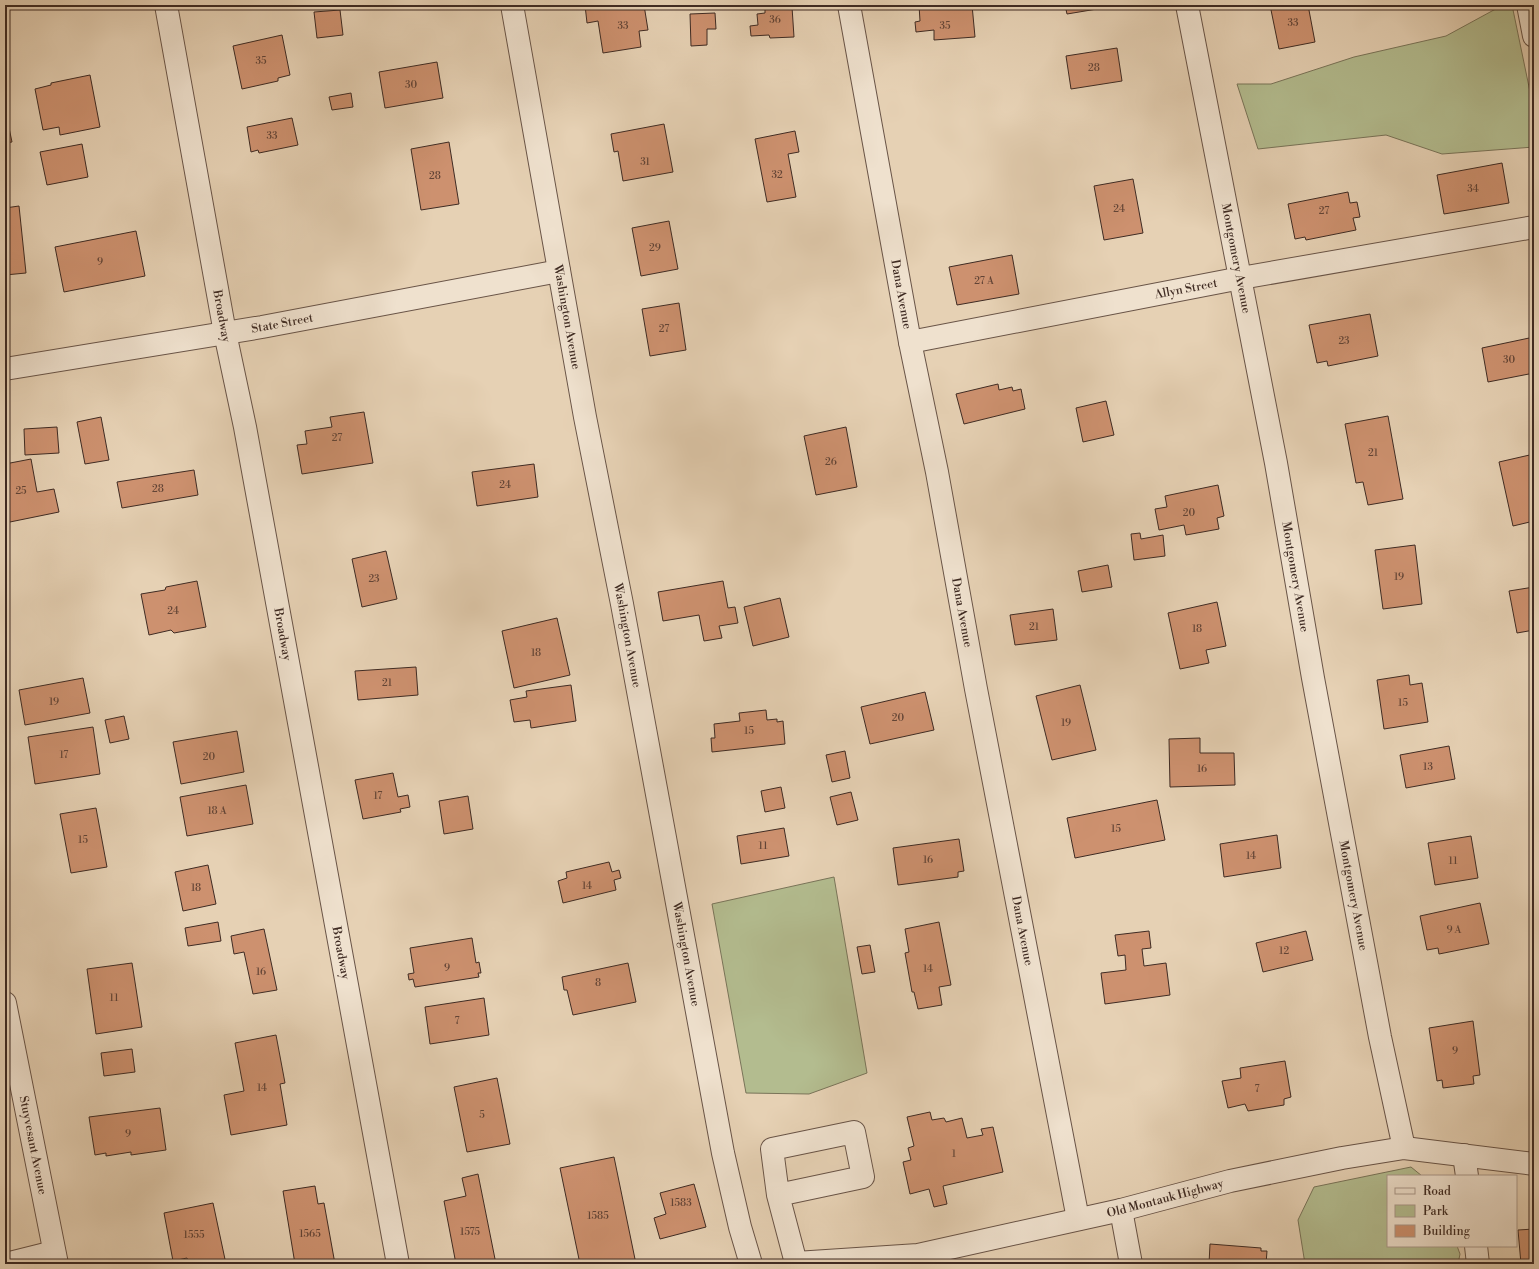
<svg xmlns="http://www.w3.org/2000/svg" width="1539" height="1269" viewBox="0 0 1539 1269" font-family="'Libre Bodoni',serif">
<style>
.green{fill:#b3bc8f;stroke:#797459}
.building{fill:#cd916f;stroke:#3f2b23}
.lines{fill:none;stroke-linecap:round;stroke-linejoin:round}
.minor-casing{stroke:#695447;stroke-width:24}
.minor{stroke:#efe1ce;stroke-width:22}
.labels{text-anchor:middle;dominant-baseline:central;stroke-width:4;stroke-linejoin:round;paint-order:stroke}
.number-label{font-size:10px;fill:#624436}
.street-label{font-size:12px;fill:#3f2b23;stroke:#efe1ce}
</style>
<rect width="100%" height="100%" fill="#e6d1b4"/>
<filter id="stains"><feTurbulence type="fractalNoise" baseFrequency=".005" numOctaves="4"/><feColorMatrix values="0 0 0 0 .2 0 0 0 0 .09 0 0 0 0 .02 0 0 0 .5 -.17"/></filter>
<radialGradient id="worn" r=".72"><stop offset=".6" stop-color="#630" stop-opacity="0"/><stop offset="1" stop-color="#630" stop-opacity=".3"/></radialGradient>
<g class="green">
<path d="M1503,5h9l22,106v36l-92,7 -56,-19 -128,14 -21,-65h34l83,-27 92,-21z"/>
<path d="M834,877l33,196 -58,21 -63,-1 -34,-189z"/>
<path d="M1411,1167l11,9h-34v70h69l3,8 -2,10h-153l-7,-44 16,-33z"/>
</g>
<g class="building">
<path d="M585,5h59l4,25 -9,1 2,16 -38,6 -5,-32 -11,2z"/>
<path d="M919,5h53l3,32 -41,3v-10l-18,2 -1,-10 5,-1z"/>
<path d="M1065,5h43l1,2 -42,7z"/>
<path d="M1270,5h38l7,37 -36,7z"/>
<path d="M792,7l2,30 -24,1 -1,-3 -18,1 -1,-10 8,-1 -1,-11 8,-1v-4z"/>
<path d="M340,10l3,25 -26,3 -3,-26z"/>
<path d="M715,13l1,16h-9v16l-16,1 -1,-32z"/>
<path d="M282,35l8,40 -12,3v3l-36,8 -9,-43z"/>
<path d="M1117,48l5,33 -51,8 -5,-33z"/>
<path d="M437,62l6,36 -58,10 -6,-36z"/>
<path d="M90,75l10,52 -40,8 -1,-8 -16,3 -8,-41 16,-4v-2z"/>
<path d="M351,93l2,14 -21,3 -3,-13z"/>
<path d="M5,109l7,33 -7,1z"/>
<path d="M292,118l6,27 -39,8 -1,-3 -7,2 -4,-25z"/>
<path d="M664,124l9,48 -50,9 -5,-30 -4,1 -3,-18z"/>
<path d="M795,131l4,21 -11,2 8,43 -29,5 -12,-63z"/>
<path d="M449,142l10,62 -38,6 -10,-61z"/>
<path d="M82,144l6,33 -41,8 -7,-33z"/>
<path d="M1502,163l7,40 -65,11 -7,-39z"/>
<path d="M1133,179l10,54 -39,7 -10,-54z"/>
<path d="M1348,192l2,11 7,-1 3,15 -7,1 3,12 -50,10 -1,-3 -10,2 -7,-35z"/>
<path d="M19,206l7,67 -21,2v-67z"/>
<path d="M669,221l9,48 -37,7 -9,-48z"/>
<path d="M136,231l9,45 -81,16 -9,-45z"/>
<path d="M1012,255l7,39 -62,11 -8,-38z"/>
<path d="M679,303l7,47 -36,6 -8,-47z"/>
<path d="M1370,314l8,42 -50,10 -1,-5 -10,2 -8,-38z"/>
<path d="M1534,337v36l-46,9 -6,-34z"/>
<path d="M998,384l1,6 13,-3 1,4 8,-2 4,20 -61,15 -8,-30z"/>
<path d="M1106,401l8,34 -31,7 -7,-34z"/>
<path d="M364,412l9,51 -71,11 -5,-29 10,-1 -2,-13 27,-4 -2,-10z"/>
<path d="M1388,416l15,83 -35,6 -5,-23 -7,1 -11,-59z"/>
<path d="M101,417l8,43 -24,4 -8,-42z"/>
<path d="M57,427l2,26 -34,2 -1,-26z"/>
<path d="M846,427l11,60 -41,8 -12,-59z"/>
<path d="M1534,454v67l-21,5 -14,-64z"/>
<path d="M31,459l6,33 17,-3 5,23 -54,11v-59z"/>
<path d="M534,464l4,33 -61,9 -5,-34z"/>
<path d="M194,470l4,25 -76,13 -5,-26z"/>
<path d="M1218,485l6,31 -7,2 2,11 -33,6 -2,-10 -25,5 -4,-21 12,-2 -2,-11z"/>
<path d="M1140,533l1,6 22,-4 2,21 -31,4 -3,-26z"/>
<path d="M1415,545l7,59 -39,5 -8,-59z"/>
<path d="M386,551l11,48 -35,8 -10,-48z"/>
<path d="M1108,565l4,22 -30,5 -4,-21z"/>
<path d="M197,581l9,46 -32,6 -3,-3 -22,5 -8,-41 24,-4 1,-3z"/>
<path d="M723,581l5,27 7,-1 3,16 -19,3 3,12 -18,3 -5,-26 -36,6 -5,-29z"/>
<path d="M1534,587v43l-17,3 -8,-42z"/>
<path d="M780,598l9,39 -36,9 -9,-39z"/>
<path d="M1217,602l9,44 -20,4 3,13 -29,6 -12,-56z"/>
<path d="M1053,609l4,31 -42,5 -5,-30z"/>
<path d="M557,618l13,57 -56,13 -12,-57z"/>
<path d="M416,667l2,28 -60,5 -3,-29z"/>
<path d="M1409,675l1,10 12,-2 6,39 -44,7 -7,-49z"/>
<path d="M83,678l7,35 -65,12 -6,-35z"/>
<path d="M571,685l5,36 -45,7 -1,-8 -16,2 -4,-22 17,-3 -1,-6z"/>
<path d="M1080,685l16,65 -44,10 -16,-64z"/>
<path d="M925,692l9,38 -64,14 -9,-37z"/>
<path d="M766,710l1,10 10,-1v3l6,-1 2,23 -73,8 -1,-14h4l-1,-14 26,-3 -1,-8z"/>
<path d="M124,716l5,23 -19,4 -5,-23z"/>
<path d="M93,727l7,47 -65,10 -7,-47z"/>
<path d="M237,731l7,41 -63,12 -8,-42z"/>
<path d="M1200,738v15h34l1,32 -65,2 -1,-48z"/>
<path d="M1449,746l6,33 -49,9 -6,-33z"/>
<path d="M845,751l5,27 -18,4 -6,-27z"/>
<path d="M393,773l5,24 10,-2 2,12 -10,2 1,3 -38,7 -8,-39z"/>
<path d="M246,785l7,39 -66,12 -7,-39z"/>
<path d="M781,787l4,21 -20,4 -4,-21z"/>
<path d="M851,792l7,28 -21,5 -7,-28z"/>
<path d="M468,796l5,33 -29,5 -5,-33z"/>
<path d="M1157,800l8,40 -90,18 -8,-40z"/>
<path d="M96,808l11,59 -36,6 -11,-59z"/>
<path d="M784,828l5,28 -48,8 -4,-28z"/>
<path d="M1277,835l4,33 -57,9 -4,-33z"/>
<path d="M1471,836l7,42 -43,7 -7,-42z"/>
<path d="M959,839l5,32 -6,1v5l-60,8 -5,-37z"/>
<path d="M609,862l3,10 7,-2 2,8 -7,2 2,10 -53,13 -5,-22 9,-3 -1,-6z"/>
<path d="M208,865l8,39 -33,7 -8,-39z"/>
<path d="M1480,903l9,41 -50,10 -1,-6 -11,2 -7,-34z"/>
<path d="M218,922l3,19 -33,5 -3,-18z"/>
<path d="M939,922l12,63 -12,2 3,18 -24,4 -4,-17h-2l-7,-39 4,-1 -4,-23z"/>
<path d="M264,929l13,61 -24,4 -9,-42 -10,2 -3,-18z"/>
<path d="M1149,931l2,17 -9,1 2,17 22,-3 4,32 -65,9 -4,-31 25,-3 -1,-15 -7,1 -3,-21z"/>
<path d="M1306,931l7,29 -50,12 -7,-29z"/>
<path d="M472,938l4,25 3,-1 2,11h-3l1,4 -64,10 -2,-8 -4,1 -1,-6 6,-1 -4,-25z"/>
<path d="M870,945l5,27 -13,2 -5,-27z"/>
<path d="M132,963l10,64 -46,7 -9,-65z"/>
<path d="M628,963l8,39 -63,13 -6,-25h-3l-2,-13z"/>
<path d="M484,998l5,37 -59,9 -5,-37z"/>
<path d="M1473,1021l7,54 -7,1 1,8 -31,4 -1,-8 -5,1 -8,-53z"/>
<path d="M276,1035l9,48 -5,1 7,41 -56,10 -7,-40 20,-4 -9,-48z"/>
<path d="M132,1049l3,23 -31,4 -3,-23z"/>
<path d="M1285,1061l6,36 -7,2v6l-36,6 -3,-7 -17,4 -6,-27 19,-3 -1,-10z"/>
<path d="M497,1078l13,66 -43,8 -13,-65z"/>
<path d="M160,1108l6,42 -35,5v-3l-25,4v-3l-11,2 -6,-38z"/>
<path d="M930,1112l2,8 12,-2 2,4 16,-4 5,20 16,-3 -2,-6 12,-2 10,45 -60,14 4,18 -13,3 -5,-18 -19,5 -7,-32 8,-2 -3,-12 6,-2 -7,-29z"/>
<path d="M614,1157l22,107h-56l-20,-96z"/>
<path d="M478,1174l18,90h-40l-12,-63 22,-5 -4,-18z"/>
<path d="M694,1184l12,43 -46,12 -6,-21 12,-4 -6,-21z"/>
<path d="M315,1186l3,18 6,-1 11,61h-40l-12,-73z"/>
<path d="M213,1203l13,61h-37l-2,-6 -14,3 -9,-48z"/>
<path d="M1534,1229v35h-13l-3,-34z"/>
<path d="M1210,1244l51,4v3h6l-1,13h-57z"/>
</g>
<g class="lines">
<g class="minor-casing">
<g id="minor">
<path id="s1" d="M166,5l59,328 20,94 153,837"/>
<path id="s2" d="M512,5l73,412 37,187 101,549 17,74 11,37"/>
<path id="s3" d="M849,5l61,337 27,130 39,217 102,530"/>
<path id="s4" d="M1187,5l89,458 37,215 67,359 24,111"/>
<path d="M1528,5l6,31"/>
<path id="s5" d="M910,342l331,-64 293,-51"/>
<path id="s6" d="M5,369l257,-42 297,-56"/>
<path id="s7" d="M5,1003l52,261"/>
<path d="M1464,1155l3,21"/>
<path id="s8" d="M778,1195l85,-18 -9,-45 -82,17 6,46 18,68 122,-8 203,-45 109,-29 112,-23 62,-10 130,16"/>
<path d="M1121,1210l10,54"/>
<path d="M1476,1246l2,18"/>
<path d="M6,1264l48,-12"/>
</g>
</g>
<use href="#minor" class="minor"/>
</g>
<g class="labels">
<g class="number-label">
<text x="775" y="20">36</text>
<text x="1293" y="23">33</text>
<text x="623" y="26">33</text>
<text x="945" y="26">35</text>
<text x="261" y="61">35</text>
<text x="1094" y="68">28</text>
<text x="411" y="85">30</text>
<text x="272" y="136">33</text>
<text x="645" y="162">31</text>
<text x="777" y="175">32</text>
<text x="435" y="176">28</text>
<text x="1473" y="189">34</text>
<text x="1119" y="209">24</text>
<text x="1324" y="211">27</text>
<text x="655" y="248">29</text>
<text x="100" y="262">9</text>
<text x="984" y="281">27 A</text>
<text x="664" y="329">27</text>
<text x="1344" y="341">23</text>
<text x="1509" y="360">30</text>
<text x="337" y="438">27</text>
<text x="1373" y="453">21</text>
<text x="831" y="462">26</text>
<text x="505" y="485">24</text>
<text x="158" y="489">28</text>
<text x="21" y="491">25</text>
<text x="1189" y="513">20</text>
<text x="1399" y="577">19</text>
<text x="374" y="579">23</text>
<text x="173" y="611">24</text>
<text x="1034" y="627">21</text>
<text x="1197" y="629">18</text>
<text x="536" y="653">18</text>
<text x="387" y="683">21</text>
<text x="54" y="702">19</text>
<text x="1403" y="703">15</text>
<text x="898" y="718">20</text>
<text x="1066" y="723">19</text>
<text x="749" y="731">15</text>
<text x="64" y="755">17</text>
<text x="209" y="757">20</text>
<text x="1428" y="767">13</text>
<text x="1202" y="769">16</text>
<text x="378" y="796">17</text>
<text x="217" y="811">18 A</text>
<text x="1116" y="829">15</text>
<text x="83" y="840">15</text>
<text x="763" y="846">11</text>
<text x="1251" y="856">14</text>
<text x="928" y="860">16</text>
<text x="1453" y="861">11</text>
<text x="587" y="886">14</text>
<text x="196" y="888">18</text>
<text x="1454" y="930">9 A</text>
<text x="1284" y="951">12</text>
<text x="447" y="968">9</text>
<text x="928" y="969">14</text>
<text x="261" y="972">16</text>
<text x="598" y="983">8</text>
<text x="114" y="998">11</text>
<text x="457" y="1021">7</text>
<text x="1455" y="1051">9</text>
<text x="262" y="1088">14</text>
<text x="1257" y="1089">7</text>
<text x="482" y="1115">5</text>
<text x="128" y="1134">9</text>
<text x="954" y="1154">1</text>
<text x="681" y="1203">1583</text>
<text x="598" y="1216">1585</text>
<text x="470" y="1232">1575</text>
<text x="310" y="1234">1565</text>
<text x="194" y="1235">1555</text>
</g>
<g class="street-label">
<text stroke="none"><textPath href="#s4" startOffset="258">Montgomery Avenue</textPath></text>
<text stroke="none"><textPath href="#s5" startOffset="281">Allyn Street</textPath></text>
<text stroke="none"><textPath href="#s3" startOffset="294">Dana Avenue</textPath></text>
<text stroke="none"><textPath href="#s1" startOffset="316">Broadway</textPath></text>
<text stroke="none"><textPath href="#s2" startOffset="317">Washington Avenue</textPath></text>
<text stroke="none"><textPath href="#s6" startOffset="281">State Street</textPath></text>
<text stroke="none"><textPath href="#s4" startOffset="582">Montgomery Avenue</textPath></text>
<text stroke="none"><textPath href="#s3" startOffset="618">Dana Avenue</textPath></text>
<text stroke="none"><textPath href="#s1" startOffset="640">Broadway</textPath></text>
<text stroke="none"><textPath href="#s2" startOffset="641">Washington Avenue</textPath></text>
<text stroke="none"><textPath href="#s4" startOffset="906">Montgomery Avenue</textPath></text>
<text stroke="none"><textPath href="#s3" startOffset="942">Dana Avenue</textPath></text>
<text stroke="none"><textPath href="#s1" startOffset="964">Broadway</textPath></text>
<text stroke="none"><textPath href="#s2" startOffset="965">Washington Avenue</textPath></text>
<text stroke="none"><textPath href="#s7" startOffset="145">Stuyvesant Avenue</textPath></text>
<text stroke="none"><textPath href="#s8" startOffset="709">Old Montauk Highway</textPath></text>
</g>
</g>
<rect width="1539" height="1269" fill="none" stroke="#e6d1b4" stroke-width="20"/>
<rect x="6" y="6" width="1527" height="1257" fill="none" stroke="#3f2b23" stroke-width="2"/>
<rect x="10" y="10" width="1519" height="1249" fill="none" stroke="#3f2b23"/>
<rect x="1387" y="1175" width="130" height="72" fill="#efe1ce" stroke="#a9988a"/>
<rect x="1395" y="1188" width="20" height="6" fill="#efe1ce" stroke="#a9988a"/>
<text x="1423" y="1195" font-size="12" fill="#3f2b23">Road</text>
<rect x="1395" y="1205" width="20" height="12" fill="#b3bc8f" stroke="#a9988a"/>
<text x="1423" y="1215" font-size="12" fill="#3f2b23">Park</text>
<rect x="1395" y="1225" width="20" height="12" fill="#cd916f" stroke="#a9988a"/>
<text x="1423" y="1235" font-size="12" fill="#3f2b23">Building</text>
<rect width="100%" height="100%" filter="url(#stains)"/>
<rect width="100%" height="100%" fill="url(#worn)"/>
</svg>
